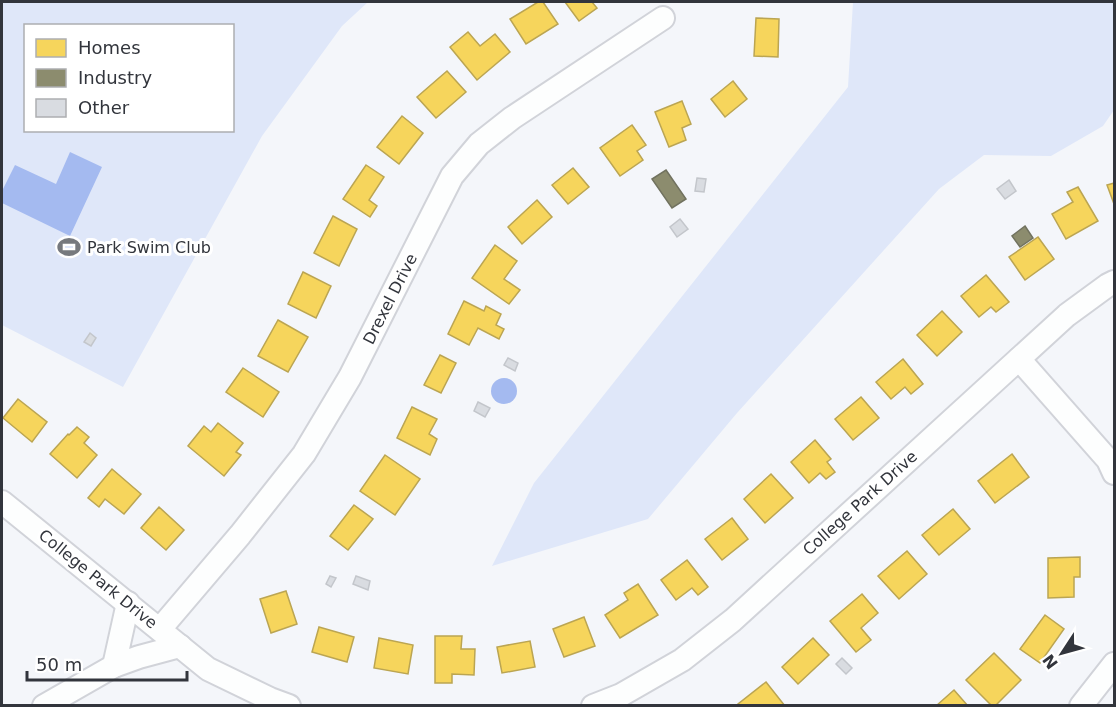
<svg xmlns="http://www.w3.org/2000/svg" width="1116" height="707" viewBox="0 0 1116 707" font-family="'DejaVu Sans',sans-serif">
<style>
.green{fill:#dfe7f9;fill-rule:evenodd}
.water{fill:#a4baf0}
.homes{fill:#f6d55c;stroke:#bba552;stroke-width:1.5}
.industry{fill:#8c8c6e;stroke:#71725f;stroke-width:1.5}
.building{fill:#d9dce1;stroke:#c3c6cb;stroke-width:1.5}
.lines{fill:none;stroke-linecap:round;stroke-linejoin:round}
.minor-casing{stroke:#d1d3d9;stroke-width:26}
.minor{stroke:#fdfefe;stroke-width:22}
.labels{text-anchor:middle;dominant-baseline:central;stroke-width:6;stroke-linejoin:round;paint-order:stroke}
.poi-label{font-size:16px;fill:#32353c;stroke:#fff;text-anchor:start}
.street-label{font-size:16px;fill:#32353c;stroke:#fff}
</style>
<rect width="100%" height="100%" fill="#f4f6fa"/>
<g class="green">
<path d="M2,2h366l-26,24 -80,110 -139,251 -121,-62zM26,26h206v104h-206z"/>
<path d="M853,2h261v108l-11,16 -52,30 -67,-1 -45,34 -202,224 -89,106 -156,47 42,-83 314,-396z"/>
</g>
<g class="water">
<path d="M70,152l32,15 -32,69 -68,-33v-12l13,-26 41,19z"/>
<circle cx="504" cy="391" r="13"/>
</g>
<g class="homes">
<path d="M538,2h5l15,22 -32,20 -16,-25z"/>
<path d="M565,2h27l5,6 -18,13z"/>
<path d="M756,18l23,1 -1,38 -24,-1z"/>
<path d="M468,32l12,14 15,-12 15,18 -33,28 -27,-33z"/>
<path d="M447,71l19,21 -30,26 -19,-21z"/>
<path d="M733,81l14,18 -22,18 -14,-18z"/>
<path d="M682,101l9,23 -9,4 4,12 -17,7 -14,-35z"/>
<path d="M402,116l21,17 -24,31 -22,-17z"/>
<path d="M632,125l14,20 -9,6 6,9 -23,16 -20,-28z"/>
<path d="M366,165l18,12 -15,23 8,6 -7,11 -27,-18z"/>
<path d="M573,168l16,19 -21,17 -16,-19z"/>
<path d="M1114,183v21l-7,-19z"/>
<path d="M1078,187l20,34 -32,18 -14,-25 21,-12 -6,-10z"/>
<path d="M537,200l15,17 -30,27 -14,-17z"/>
<path d="M333,216l24,13 -18,37 -25,-13z"/>
<path d="M1038,237l16,22 -29,21 -16,-23z"/>
<path d="M495,245l22,16 -13,18 16,11 -11,14 -37,-26z"/>
<path d="M303,272l28,14 -15,32 -28,-14z"/>
<path d="M986,275l23,27 -13,10 -5,-5 -12,10 -18,-21z"/>
<path d="M464,301l20,10 2,-5 15,8 -5,11 8,4 -5,10 -21,-11 -9,17 -21,-11z"/>
<path d="M942,311l20,21 -25,24 -20,-21z"/>
<path d="M278,320l30,17 -20,35 -30,-16z"/>
<path d="M440,355l16,8 -15,30 -17,-8z"/>
<path d="M903,359l20,25 -12,10 -6,-7 -14,12 -15,-17z"/>
<path d="M243,368l36,24 -16,25 -37,-25z"/>
<path d="M861,397l18,21 -26,22 -18,-21z"/>
<path d="M18,399l29,23 -15,20 -29,-24z"/>
<path d="M412,407l25,12 -8,15 8,5 -7,16 -33,-17z"/>
<path d="M218,423l25,20 -7,9 5,3 -17,21 -36,-30 16,-20 7,6z"/>
<path d="M77,427l12,10 -5,6 13,12 -20,23 -27,-24 18,-20 1,1z"/>
<path d="M815,440l16,19 -4,3 8,10 -9,7 -6,-6 -11,10 -18,-21z"/>
<path d="M1012,454l17,23 -34,26 -17,-22z"/>
<path d="M385,455l35,24 -25,36 -35,-24z"/>
<path d="M112,469l29,25 -17,20 -19,-15 -6,8 -11,-9z"/>
<path d="M771,474l22,24 -28,25 -21,-24z"/>
<path d="M354,505l19,14 -25,31 -18,-14z"/>
<path d="M159,507l25,23 -18,20 -25,-22z"/>
<path d="M953,509l17,20 -31,26 -17,-20z"/>
<path d="M732,518l16,21 -26,21 -17,-21z"/>
<path d="M907,551l20,23 -28,25 -21,-23z"/>
<path d="M1080,557v20h-6v20l-26,1v-40z"/>
<path d="M687,560l21,27 -10,8 -6,-7 -16,12 -15,-20z"/>
<path d="M638,584l20,31 -38,23 -15,-23 23,-15 -4,-7z"/>
<path d="M286,591l11,33 -26,9 -11,-34z"/>
<path d="M862,594l16,19 -17,15 10,12 -15,12 -26,-31z"/>
<path d="M1045,615l19,14 -24,34 -20,-14z"/>
<path d="M584,617l11,29 -31,11 -11,-28z"/>
<path d="M319,627l35,10 -7,25 -35,-10z"/>
<path d="M435,636h27l-1,13h14l-1,26 -22,-1v9h-17z"/>
<path d="M379,638l34,7 -5,29 -34,-6z"/>
<path d="M813,638l16,17 -31,29 -16,-17z"/>
<path d="M530,641l5,26 -33,6 -5,-26z"/>
<path d="M994,653l27,27 -26,26h-3l-26,-26z"/>
<path d="M766,682l19,24h-46l-1,-2z"/>
<path d="M954,690l14,16h-32z"/>
</g>
<g class="industry">
<path d="M666,170l20,29 -14,9 -20,-29z"/>
<path d="M1025,226l8,12 -13,9 -8,-11z"/>
</g>
<g class="building">
<path d="M697,178l9,1 -2,13 -9,-1z"/>
<path d="M1009,180l7,11 -11,8 -8,-10z"/>
<path d="M680,219l8,10 -11,8 -7,-10z"/>
<path d="M90,333l6,5 -5,8 -7,-4z"/>
<path d="M508,358l10,5 -3,8 -11,-6z"/>
<path d="M478,402l12,6 -5,9 -11,-6z"/>
<path d="M330,576l6,2 -5,9 -5,-3z"/>
<path d="M356,576l14,5 -2,9 -15,-6z"/>
<path d="M842,658l10,10 -6,6 -10,-10z"/>
</g>
<g class="lines">
<g class="minor-casing">
<g id="minor">
<path d="M1019,359l89,101 6,13"/>
<path d="M2,502l206,167 62,30 19,7"/>
<path d="M128,603l-14,63 25,-9 41,-11"/>
<path d="M160,629l80,-94 64,-81 46,-77 102,-201 27,-32 33,-26 151,-100"/>
<path d="M44,706l70,-40"/>
<path d="M593,706l28,-11 61,-35 51,-40 334,-305 41,-30 6,-3"/>
<path d="M1081,706l33,-42"/>
</g>
</g>
<use href="#minor" class="minor"/>
</g>
<defs>
<g id="stadium-bare" transform="scale(1.8)"><path d="M0-5a6.5 5 0 1 0 0 10a6.5 5 0 1 0 0-10ZM-3.5-1.8h7v3.6h-7Z" fill="#76797e" stroke="#fff" stroke-width="2.5" paint-order="stroke"/></g>
</defs>
<g fill-rule="evenodd">
<use href="#stadium-bare" x="69" y="247"/>
</g>
<g class="labels">
<g class="poi-label">
<text x="87" y="247">Park Swim Club</text>
</g>
<g class="street-label">
<text transform="translate(390 299) rotate(-63)">Drexel Drive</text>
<text transform="translate(860 503) rotate(-42)">College Park Drive</text>
<text transform="translate(98 579) rotate(39)">College Park Drive</text>
</g>
</g>
<rect width="1116" height="707" fill="none" stroke="#32353c" stroke-width="6"/>
<rect x="24" y="24" width="210" height="108" fill="#ffffff" stroke="#adaeb1" stroke-width="1.5"/>
<rect x="36" y="39" width="30" height="18" fill="#f6d55c" stroke="#adaeb1" stroke-width="1.5"/>
<text x="78" y="54" font-size="18" fill="#32353c">Homes</text>
<rect x="36" y="69" width="30" height="18" fill="#8c8c6e" stroke="#adaeb1" stroke-width="1.5"/>
<text x="78" y="84" font-size="18" fill="#32353c">Industry</text>
<rect x="36" y="99" width="30" height="18" fill="#d9dce1" stroke="#adaeb1" stroke-width="1.5"/>
<text x="78" y="114" font-size="18" fill="#32353c">Other</text>
<g transform="translate(1062 653) rotate(234)" stroke="#ffffff" stroke-width="4.5" paint-order="stroke">
<path d="M0-4.5L10 22L0 15L-10 22Z" fill="#32353c"/>
<text y="-9" font-size="16" font-weight="bold" text-anchor="middle" fill="#32353c">N</text>
</g>
<path d="M27 671v9h160v-9" fill="none" stroke="#32353c" stroke-width="3"/>
<text x="36" y="671" font-size="18" fill="#32353c" stroke="#ffffff" stroke-width="4.5" paint-order="stroke">50 m</text>
</svg>
